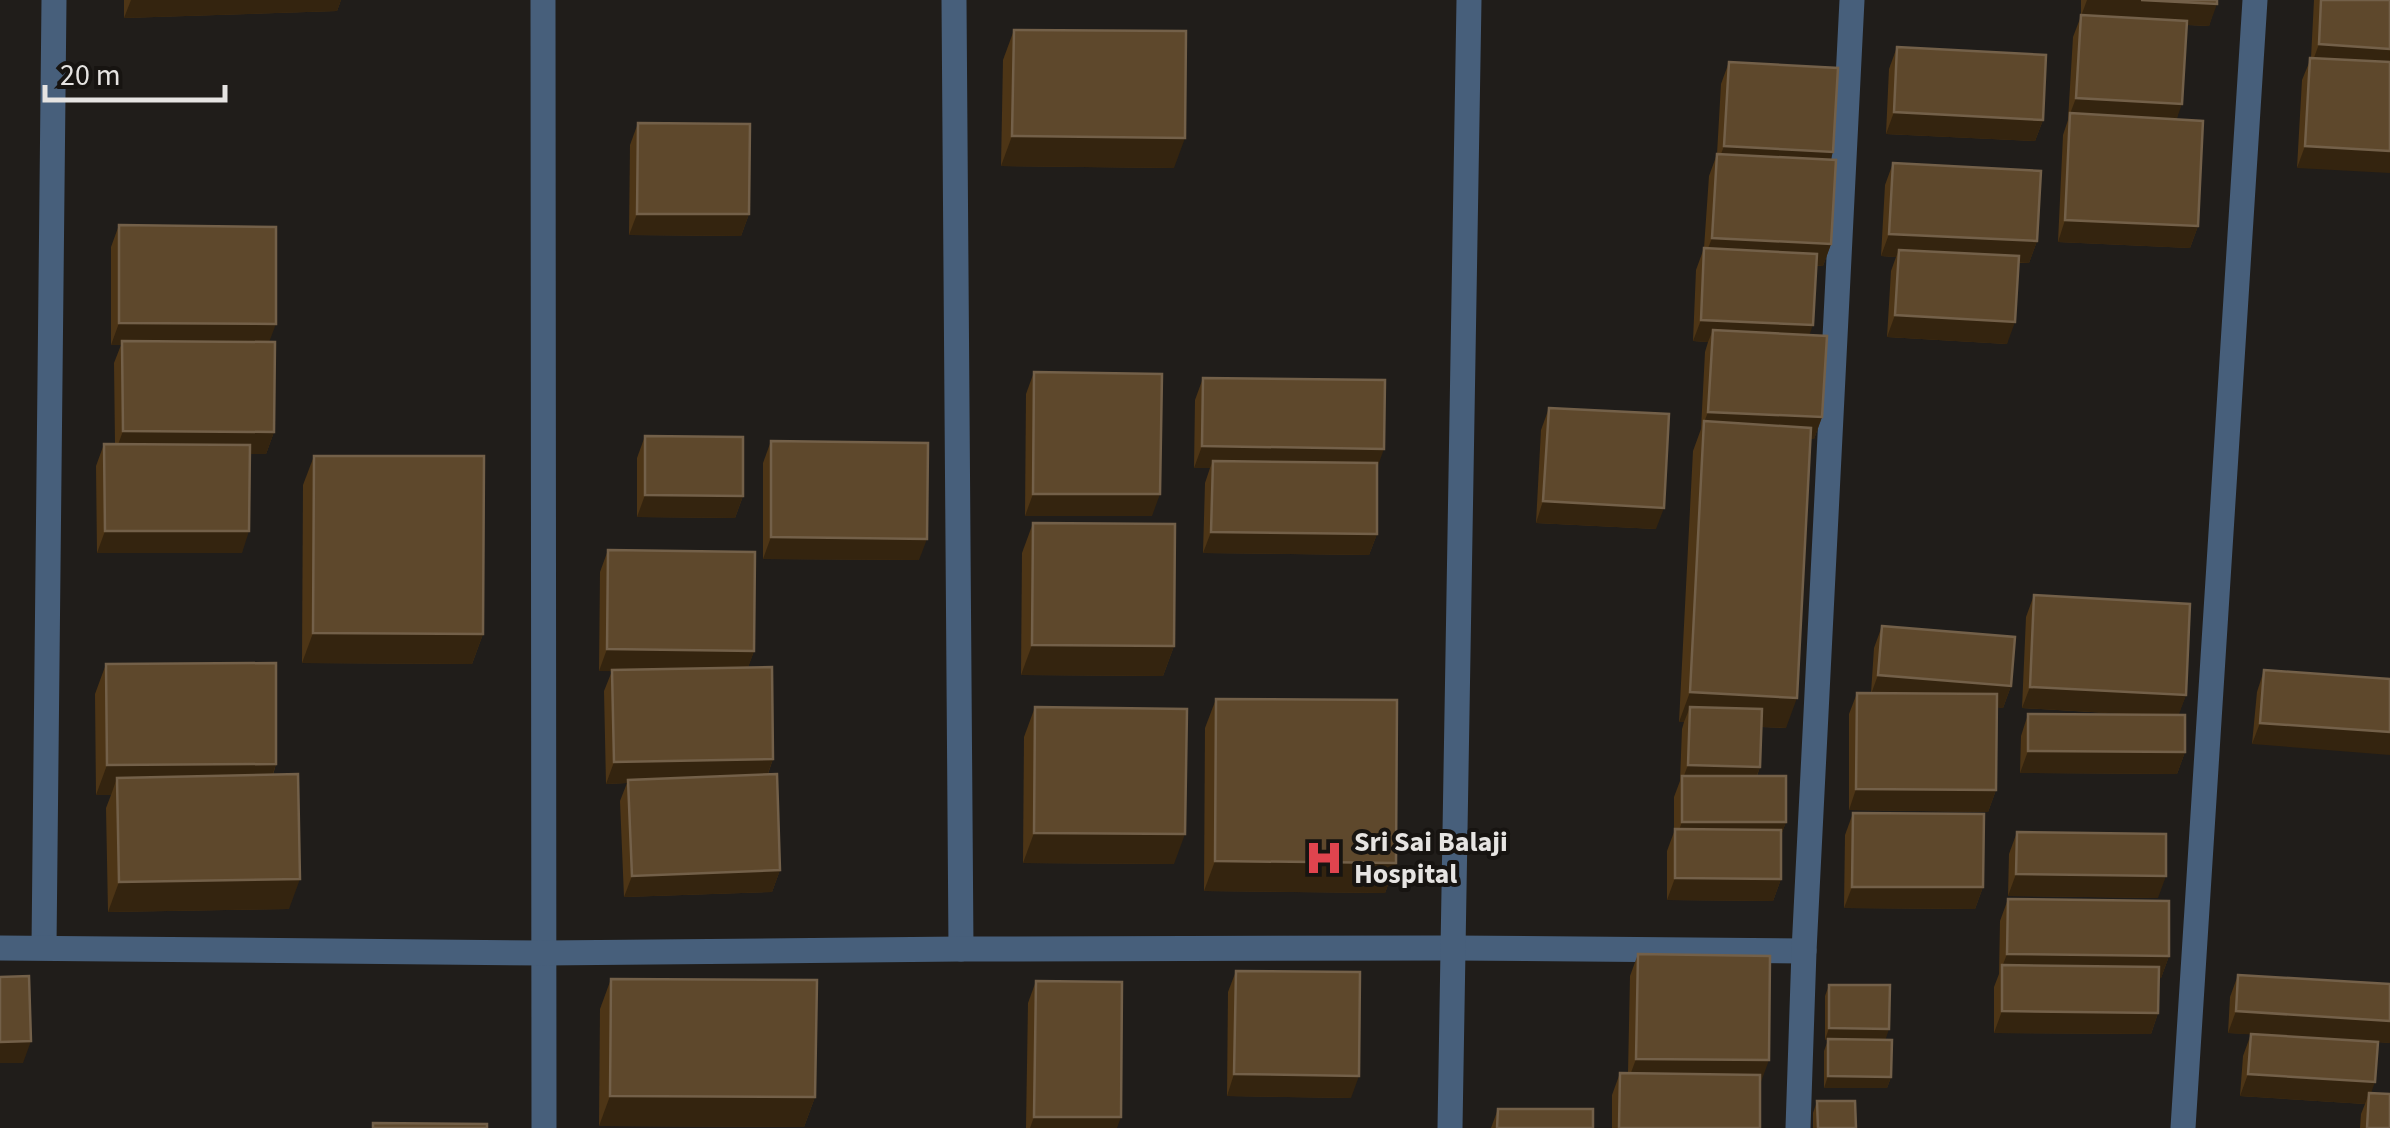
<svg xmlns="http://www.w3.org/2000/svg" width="2390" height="1128" viewBox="0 0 2390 1128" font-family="'Source Sans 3',sans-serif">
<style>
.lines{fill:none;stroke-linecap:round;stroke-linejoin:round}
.street{stroke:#475f7b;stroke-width:25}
.wall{fill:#4d3516}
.shaded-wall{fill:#34240f}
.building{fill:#5e482c;stroke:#736049;stroke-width:2.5}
.labels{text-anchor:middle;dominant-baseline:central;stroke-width:8;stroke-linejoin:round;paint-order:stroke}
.poi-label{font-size:28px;font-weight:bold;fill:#e6e4e2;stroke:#171411;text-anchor:start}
</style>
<rect width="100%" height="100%" fill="#201d1a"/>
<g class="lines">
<g class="street">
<path d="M543,0l1,1128"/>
<path d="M954,0l7,949"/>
<path d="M44,947l10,-947"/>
<path d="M0,948l543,5 418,-4 492,-1 351,3"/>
<path d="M1450,1128l19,-1128"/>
<path d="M1798,1128l6,-177 48,-951"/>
<path d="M2183,1128l72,-1128"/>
</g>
</g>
<g class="wall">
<path d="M124,0h217l-4,11 -213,7z"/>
<path d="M2081,0h136l-8,26 -22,-1 -10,94 21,107 -8,22 -132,-6 5,-107 5,-15 5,-83 8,-21z"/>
<path d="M2314,0h76l-93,168 5,-88 9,-22z"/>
<path d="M1014,30l160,138 -173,-2 2,-106z"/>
<path d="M1897,47l146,73 -8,21 -149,-7 3,-65z"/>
<path d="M1729,62l101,98 1,84 -8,22h-6l-8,69 13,82 -8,22h-4l-24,289 -25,-1 -1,40 -3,9 29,46 -5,13v44l-8,22 -106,-1v-49l7,-19v-35l6,-16 2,-52 2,-7h-5l14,-271 8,-22 4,-77 3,-10 -15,-1 3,-71 8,-22 5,-72 8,-22 4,-70z"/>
<path d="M638,123l111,91 -8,22 -112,-1 1,-90z"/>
<path d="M1893,163l144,78 -8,22h-11l-11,81 -120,-7 4,-66 5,-14 -15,-1 4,-71z"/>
<path d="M119,225l150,117 5,90 -8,22h-16l-8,99h-145l-1,-87 8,-22h11l-1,-81 7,-18h-10v-98z"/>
<path d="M1034,372l118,144h-127l1,-122z"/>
<path d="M1203,378l174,89v67l-8,21 -166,-2 2,-70 5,-15h-16l1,-68z"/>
<path d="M1549,408l107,121 -120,-6 5,-93z"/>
<path d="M645,436l98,60 -8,22 -98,-1v-59z"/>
<path d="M771,441l148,119 -156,-1v-96z"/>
<path d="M314,456l169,178 -11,30 -170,-1 1,-178z"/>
<path d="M1033,523l141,123 -11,30 -142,-1 1,-122z"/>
<path d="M608,550l146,101 -6,16 25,92 -5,15 12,96 -8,22 -148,5 -4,-96 7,-18 -21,1 -2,-93 8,-20h-13l1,-99z"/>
<path d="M2034,595l152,100 -8,20 7,37 -8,22 -157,-1 1,-37 7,-22 112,1 -118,-7 4,-91z"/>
<path d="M1882,626l129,60 -8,22 -6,-1 -1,83 -8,22 -139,-2v-96l8,-21h14l3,-45z"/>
<path d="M106,664l170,100 -3,11 16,134 -181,3 -2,-104 5,-13h-15l-1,-101z"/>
<path d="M2264,670l126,9 -138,65 5,-52z"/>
<path d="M1216,699l180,164 -11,30 -181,-2 1,-163z"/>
<path d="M1035,707l139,157 -151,-1 1,-126z"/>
<path d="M1853,813l130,74 -8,22 -131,-1 1,-73z"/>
<path d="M2017,832l141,66 -150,-2 1,-42z"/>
<path d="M2008,899l161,57 -8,22h-2l-1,35 -7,21 -157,-1v-46l5,-13 1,-53z"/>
<path d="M1638,954l123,128 -1,46h-148v-33l8,-22h8l2,-97z"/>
<path d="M1236,971l115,127 -124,-2 1,-104z"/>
<path d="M2238,975l152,9v59l-12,-1 -7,51 19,35h-30l1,-14 4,-10 -125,-8 3,-40 8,-22 -23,-1 2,-36z"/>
<path d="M611,979l204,118 -11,30 -205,-1 1,-117z"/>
<path d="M1036,981l81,147h-91l2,-125z"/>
<path d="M1829,985l57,55 5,37 -4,11h-63v-37l4,-11h-3v-44z"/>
<path d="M1817,1101l39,27h-43v-15z"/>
<path d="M1498,1109l95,19h-102z"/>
</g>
<g class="shaded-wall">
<path d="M131,0h210l-4,11 -213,7z"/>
<path d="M2087,0h54l76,4 -8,22 -129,-7z"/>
<path d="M2319,44l71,5v22l-79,-5z"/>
<path d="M2076,98l106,6 -8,22 -104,-12z"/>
<path d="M1894,112l149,8 -8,21 -149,-7z"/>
<path d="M1012,136l173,2 -11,30 -173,-2z"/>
<path d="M1724,146l109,6 -7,22 -110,-6z"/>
<path d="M2305,146l85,5v22l-93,-5z"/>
<path d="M637,214h112l-8,22 -112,-1z"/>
<path d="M2065,220l133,6 -8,22 -132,-6z"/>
<path d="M1889,234l148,7 -8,22 -131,-6 1,-7 -3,7 -15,-1z"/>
<path d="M1712,238l119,6 -8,22 -119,-7z"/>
<path d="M1895,315l120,7 -8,22 -120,-7z"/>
<path d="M1701,320l112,5 -8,22 -92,-17 -5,12 -15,-1z"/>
<path d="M119,323l157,1 -8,21 -146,-4 -1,4h-10z"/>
<path d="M1708,412l114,5 -8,22 -111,-5v-9z"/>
<path d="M123,431l151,1 -8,22 -151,-1z"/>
<path d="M1202,446l182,3 -8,22 -163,-10 -3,7h-16z"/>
<path d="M1033,494h127l-8,22h-127z"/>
<path d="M645,495l98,1 -8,22 -98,-1z"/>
<path d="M1543,501l121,7 -8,21 -120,-6z"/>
<path d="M105,531h144l-7,22h-145z"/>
<path d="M1211,532l166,2 -8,21 -166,-2z"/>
<path d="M771,537l156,2 -8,21 -156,-1z"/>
<path d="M313,633l170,1 -11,30 -170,-1z"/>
<path d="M1032,645l142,1 -11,30 -142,-1z"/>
<path d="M607,649l147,2 -8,22 -147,-2z"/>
<path d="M1878,675l133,11 -8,22 -133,-11z"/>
<path d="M2030,687l156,8 -8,22 -156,-9z"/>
<path d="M1690,692l107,6 -11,30 -97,-5 1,-16 -6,15h-5z"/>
<path d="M2260,723l130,9v23l-138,-11z"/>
<path d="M2028,751l157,1 -8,22 -157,-1z"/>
<path d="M773,759l-8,22 -137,-1 -1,3 -21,1 8,-22z"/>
<path d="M276,764l-10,30 -149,-16 -6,17h-15l11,-30z"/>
<path d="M1688,765l72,2 -8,21 -70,-7z"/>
<path d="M1856,789l140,1 -8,22 -139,-2z"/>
<path d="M1682,822h104l-8,22h-104z"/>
<path d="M1034,833l151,1 -11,30 -151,-1z"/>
<path d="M1215,861l181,2 -11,30 -181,-2z"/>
<path d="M780,870l-8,22 -148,5 8,-21z"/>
<path d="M2016,874l150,2 -8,22 -150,-2z"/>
<path d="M1675,878l106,1 -8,22 -106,-1z"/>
<path d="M300,879l-11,30 -181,3 11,-30z"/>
<path d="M1852,887h131l-8,22 -131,-1z"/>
<path d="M2007,954l162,2 -8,22 -159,-2v-9z"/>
<path d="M2002,1011l156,2 -7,21 -157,-1z"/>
<path d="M2236,1011l154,10v22l-162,-10z"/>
<path d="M1829,1028l60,1 -4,12 -60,-1z"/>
<path d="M31,1041l-8,22h-23v-21z"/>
<path d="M1636,1059l133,1 -8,22 -133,-1z"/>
<path d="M1234,1074l125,2 -8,22 -124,-2z"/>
<path d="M2248,1074l127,8 -6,17v-6l-4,11 -125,-8z"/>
<path d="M1828,1076l63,1 -4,11h-63z"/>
<path d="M610,1096l205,1 -11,30 -205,-1z"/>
<path d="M1034,1117h87l-4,11h-87z"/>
</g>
<g class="building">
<path d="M2141,0h76v4z"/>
<path d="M2321,0h69v49l-71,-5z"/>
<path d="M2081,15l106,6 -5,83 -106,-6z"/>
<path d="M1014,30l172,1 -1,107 -173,-2z"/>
<path d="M1897,47l149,8 -3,65 -149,-8z"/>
<path d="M2310,58l80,4v89l-85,-5z"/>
<path d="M1729,62l109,6 -5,84 -109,-6z"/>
<path d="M2070,113l133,8 -5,105 -133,-6z"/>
<path d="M638,123l112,1 -1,90h-112z"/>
<path d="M1717,154l119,6 -5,84 -119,-6z"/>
<path d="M1893,163l148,8 -4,70 -148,-7z"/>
<path d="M119,225l157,2v97l-157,-1z"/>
<path d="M1704,248l113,6 -4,71 -112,-5z"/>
<path d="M1899,250l120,6 -4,66 -120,-7z"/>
<path d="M1713,330l114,6 -5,81 -114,-5z"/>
<path d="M122,341l153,1 -1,90 -151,-1z"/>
<path d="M1034,372l128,2 -2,120h-127z"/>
<path d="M1203,378l182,2 -1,69 -182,-3z"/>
<path d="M1549,408l120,6 -5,94 -121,-7z"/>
<path d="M1704,421l107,7 -14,270 -107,-6z"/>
<path d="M645,436l98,1v59l-98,-1z"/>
<path d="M771,441l157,2 -1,96 -156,-2z"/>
<path d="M104,444l146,1 -1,86h-144z"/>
<path d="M314,456h170l-1,178 -170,-1z"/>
<path d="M1213,461l164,2v71l-166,-2z"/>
<path d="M1033,523l142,1 -1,122 -142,-1z"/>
<path d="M608,550l147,2 -1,99 -147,-2z"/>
<path d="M2034,595l156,9 -4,91 -156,-8z"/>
<path d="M1882,626l133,11 -4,49 -133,-11z"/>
<path d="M276,663v101l-169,1 -1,-101z"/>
<path d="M772,667l1,92 -159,3 -2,-92z"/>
<path d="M2264,670l126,9v53l-130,-9z"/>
<path d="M1857,693l140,1 -1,96 -140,-1z"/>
<path d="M1216,699l181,1 -1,163 -181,-2z"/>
<path d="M1035,707l152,2 -2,125 -151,-1z"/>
<path d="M1690,707l72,2 -2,58 -72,-2z"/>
<path d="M2028,714l157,1v37l-157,-1z"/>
<path d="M298,774l2,105 -181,3 -2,-104z"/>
<path d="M777,774l3,96 -148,6 -4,-96z"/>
<rect x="1682" y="776" width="104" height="46"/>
<path d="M1853,813l131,1 -1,73h-131z"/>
<path d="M1675,829l106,1v49l-106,-1z"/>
<path d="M2017,832l149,2v42l-150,-2z"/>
<path d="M2008,899l161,2v55l-162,-2z"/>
<path d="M1638,954l132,2 -1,104 -133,-1z"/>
<path d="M2002,965l157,2 -1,46 -156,-2z"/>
<path d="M1236,971l124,1 -1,104 -125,-2z"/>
<path d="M2238,975l152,9v37l-154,-10z"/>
<path d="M29,976l2,65 -31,1v-65z"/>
<path d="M611,979l206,1 -2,117 -205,-1z"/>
<path d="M1036,981l86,1 -1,135h-87z"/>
<path d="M1829,985h61l-1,44 -60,-1z"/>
<path d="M2251,1034l127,8 -3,40 -127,-8z"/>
<path d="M1828,1039l64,1 -1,37 -63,-1z"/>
<path d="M1620,1073l140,2v53h-141z"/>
<path d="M2369,1093l21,1v34h-23z"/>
<path d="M1817,1101h38l1,27h-38z"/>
<path d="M1498,1109h95v19h-96z"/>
<path d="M373,1123l114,1v4h-114z"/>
</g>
<defs>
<g id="hospital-bare" transform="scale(3)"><path d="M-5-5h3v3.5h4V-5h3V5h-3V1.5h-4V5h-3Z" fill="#e0444e" stroke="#171411" stroke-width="2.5" paint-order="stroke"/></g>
</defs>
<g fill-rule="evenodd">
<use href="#hospital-bare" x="1324" y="858"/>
</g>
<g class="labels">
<g class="poi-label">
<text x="1354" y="842">Sri Sai Balaji<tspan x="1354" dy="32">Hospital</tspan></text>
</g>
</g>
<path d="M45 85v15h180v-15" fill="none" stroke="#e6e4e2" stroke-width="5"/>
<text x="60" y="85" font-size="30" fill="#e6e4e2" stroke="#171411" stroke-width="8" paint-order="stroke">20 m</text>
</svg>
